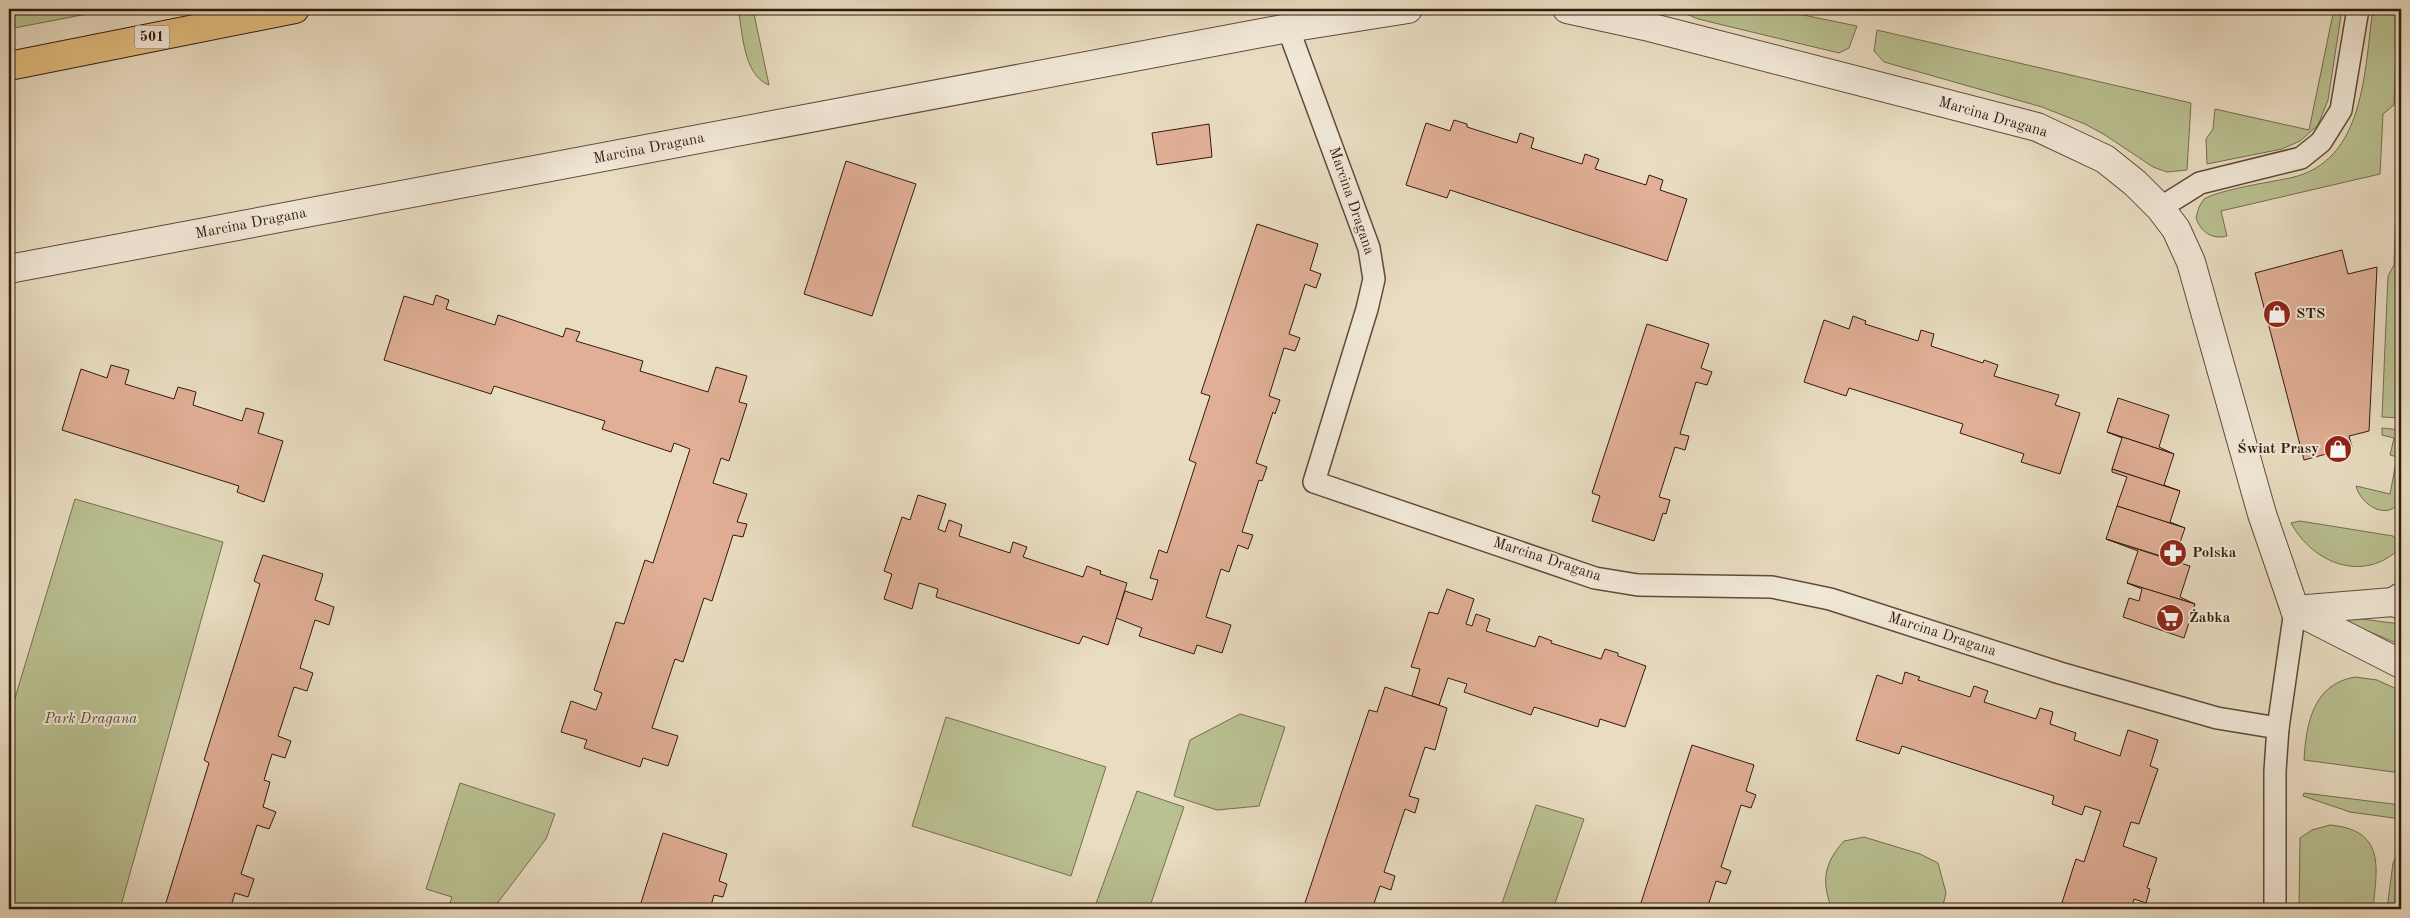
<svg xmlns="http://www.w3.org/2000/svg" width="2410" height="918" viewBox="0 0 2410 918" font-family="'Old Standard TT',serif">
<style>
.green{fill:#b9c091;stroke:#766d50}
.building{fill:#e0af96;stroke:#321a0f}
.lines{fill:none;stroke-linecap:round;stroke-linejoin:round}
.service-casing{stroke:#604a3c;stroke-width:24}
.minor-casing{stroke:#604a3c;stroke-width:30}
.tertiary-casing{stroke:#604a3c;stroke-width:30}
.primary-casing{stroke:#321a0f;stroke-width:30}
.service{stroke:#f1e8d7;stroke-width:21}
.minor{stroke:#f1e8d7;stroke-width:28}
.tertiary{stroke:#f1e8d7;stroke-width:28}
.primary{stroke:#e4be80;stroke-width:28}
.labels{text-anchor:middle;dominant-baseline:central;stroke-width:4;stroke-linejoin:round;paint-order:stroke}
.shield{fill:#f1e8d7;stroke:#6b584b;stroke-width:1}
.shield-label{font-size:14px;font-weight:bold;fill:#321a0f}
.street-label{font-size:15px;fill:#321a0f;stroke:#f1e8d7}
.poi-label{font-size:15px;font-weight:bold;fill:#321a0f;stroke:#f1e8d7;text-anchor:start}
.park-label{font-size:15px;font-style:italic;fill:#5a4c36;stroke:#f1e8d7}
</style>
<rect width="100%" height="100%" fill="#e9dcc1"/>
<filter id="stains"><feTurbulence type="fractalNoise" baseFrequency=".004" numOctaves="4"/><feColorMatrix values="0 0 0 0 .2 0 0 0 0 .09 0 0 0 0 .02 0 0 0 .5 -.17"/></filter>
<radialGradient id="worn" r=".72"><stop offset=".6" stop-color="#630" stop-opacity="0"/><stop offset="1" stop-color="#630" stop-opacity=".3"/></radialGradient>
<g class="green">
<path d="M9,9h104l-104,20z"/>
<path d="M738,9h15l16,76c-26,-10 -26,-52 -31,-76z"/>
<path d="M1675,9h99l83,17 -8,22 -10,5 -141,-34z"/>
<path d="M2334,9h8l-14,91 -10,25 -18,16 -18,8 -75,15 -1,-25 7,-10 2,-20 94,21z"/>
<path d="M2373,9h25l-4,96 -11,9 -3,60 -159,37 6,25c-15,4 -26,-4 -31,-18l3,-11 5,-8c15,-9 66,-17 86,-21 76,-16 74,-109 83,-169z"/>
<path d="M1877,30l314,73 -4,67 -20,2 -14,-5 -48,-32 -20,-11 -43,-17 -158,-45 -10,-11z"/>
<path d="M2401,115v303l-19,-1 6,-141 6,-11 5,-142z"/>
<path d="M2382,428l19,2v70c-12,22 -40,6 -45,-14l34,8 7,-37 -7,-2 4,-17 -12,-3z"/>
<path d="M75,499l148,43 -103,367h-111v-191z"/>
<path d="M2300,521l93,15 8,11c-36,37 -88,17 -110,-24z"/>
<path d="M2345,617l56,7v21l-57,-24z"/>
<path d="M2355,677l22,3 24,11v82l-97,-13c2,-36 9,-76 51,-83z"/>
<path d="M1240,714l45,13 -26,79 -42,4 -43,-14 16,-56z"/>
<path d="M946,717l160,50 -35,109 -159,-50z"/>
<path d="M460,783l95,31 -9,25 -53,70h-45l4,-12 -26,-8z"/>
<path d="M1137,791l47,16 -35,102h-55z"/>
<path d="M2304,793l97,12v14l-51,-7 -47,-16z"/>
<path d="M1536,805l48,14 -31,90h-53z"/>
<path d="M2330,825c56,5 47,43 43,84h-74l1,-71 12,-8z"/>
<path d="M1864,837l56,17 18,9 8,30 -4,16h-110c-11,-27 -8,-46 12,-68z"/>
<path d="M2401,846v63h-14l6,-46z"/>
</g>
<g class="building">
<path d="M1454,120l13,4v3l50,16 3,-10 14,5 -3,10 51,16 3,-10 14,5 -4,10 51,16 3,-10 14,5 -3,10 27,9 -20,62 -217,-71 -3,8 -41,-13 20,-62 24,8z"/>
<path d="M1209,124l3,33 -55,8 -5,-32z"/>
<path d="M846,161l70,23 -44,132 -68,-22z"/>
<path d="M1257,224l61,20 -8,26 11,4 -5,14 -11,-4 -16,50 11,4 -5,13 -11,-3 -15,48 11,4 -5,14 -2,-2 -17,51 11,4 -5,14 -3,-1 -17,52 11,3 -5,14 -10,-4 -9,27 -8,-3 -15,48 25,8 -9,28 -25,-8 -3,9 -55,-18 3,-8 -26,-10 9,-27 27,9 6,-20 -8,-2 9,-28 8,3 29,-90 -7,-3 21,-64 -9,-3z"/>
<path d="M2342,250l6,24 29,-7 -8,164 -20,5 3,11 -48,13 -49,-187z"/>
<path d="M436,295l13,5 -3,9 49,16 3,-10 65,22 3,-9 14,4 -4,9 67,20 -3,10 68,21 8,-25 31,9 -8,26 8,2 -18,57 -8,-3 -8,25 34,11 -10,28 10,2 -4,13 -10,-2 -21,66 -8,-3 -21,64 -8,-3 -23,69 26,8 -10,30 -25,-8 -3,9 -56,-19 3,-8 -26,-8 10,-31 25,9 6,-17 -8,-3 22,-68 8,2 21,-64 8,3 37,-114 -16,-6 -3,9 -69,-23 3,-8 -111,-35 -3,8 -107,-34 20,-64 29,9z"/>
<path d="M1853,316l13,5 -1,3 53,17 3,-11 13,4 -3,12 52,17 1,-3 14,5 -4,11 65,19 -4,10 25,8 -20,61 -39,-12 3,-8 -64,-21 3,-9 -114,-36 -3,8 -42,-14 20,-62 25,9z"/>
<path d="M1647,324l62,20 -8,24 11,4 -5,13 -11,-3 -16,52 9,2 -4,14 -10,-3 -16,50 11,3 -4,14 -3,-1 -9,28 -62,-20 8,-25 -8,-3z"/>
<path d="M111,365l18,5 -4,14 49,15 4,-12 18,5 -3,13 49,16 4,-13 18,5 -6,20 25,8 -19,61 -27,-10 2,-6 -177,-56 19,-61 26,9z"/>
<path d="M2118,398l51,17 -10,32 15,7 -67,-22z"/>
<path d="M2107,432l67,22 -10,31 16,6 -68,-22 10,-31z"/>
<path d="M2112,469l68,22 -10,31 15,6 -68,-22 10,-29 -15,-5z"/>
<path d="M918,495l28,9 -8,25 7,3 4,-12 13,5 -3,11 51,17 3,-11 14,5 -4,10 60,20 4,-11 14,5 -1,3 27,9 -19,62 -25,-9 -4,8 -143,-47 2,-8 -19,-6 -7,26 -28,-10 8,-25 -8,-3 18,-54 8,3z"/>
<path d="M2117,506l68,22 -11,32 -68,-21z"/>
<path d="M2106,539l84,27 -10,31 15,7 -68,-21 11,-32z"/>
<path d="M263,555l60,19 -8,26 19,7 -5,18 -14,-5 -15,48 13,5 -6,18 -13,-4 -16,49 13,5 -6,17 -13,-4 -8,26 6,2 -7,25 13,5 -7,17 -12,-4 -16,49 13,5 -6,18 -13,-4 -5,16h-66l45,-146 -5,-3 56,-176 -6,-3z"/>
<path d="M2127,583l68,21 -11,34 -61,-21 6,-19 10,3 3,-12z"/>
<path d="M1447,589l27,10 -8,25 6,2 4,-12 14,5 -4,12 49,16 4,-11 13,5 -1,2 50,16 4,-10 13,4v3l28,10 -21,61 -25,-8 -2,8 -64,-20 -3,8 -67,-23 3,-8 -19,-6 -9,27 -27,-9 8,-27 -9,-2 18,-55 9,2z"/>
<path d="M1905,672l15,5 -2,3 52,17 4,-11 14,5 -4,11 52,17 4,-11 13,4 -3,12 26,9 -2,7 46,16 8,-26 30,10 -8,26 8,3 -19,55 -8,-2 -8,24 34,12 -10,30 3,1 -4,14 -12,-4 -3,10h-71l16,-50 8,3 17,-51 -16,-5 -3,9 -30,-11 2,-8 -152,-50 -3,8 -43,-14 21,-65 25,9z"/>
<path d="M1385,687l62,21 -12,42 -10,-3 -16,49 10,3 -4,14 -10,-4 -21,63 11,4 -4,14 -11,-4 -8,23h-69l66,-199 8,2z"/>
<path d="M1692,745l62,20 -8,26 10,4 -5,13 -10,-3 -20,62 10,4 -5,13 -10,-3 -9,28h-68z"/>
<path d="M663,833l64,21 -8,27 8,3 -4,13 -9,-2 -4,14h-71z"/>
</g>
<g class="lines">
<g class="service-casing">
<g id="service">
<path d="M1288,28l81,220 5,31 -7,30 -53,173 281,96 43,7 134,2 58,12 230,74 157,45 61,10"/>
<path d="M2160,208l40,-25 101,-25 20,-16 20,-32 17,-101"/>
<path d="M2275,909v-138l3,-43 17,-118"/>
</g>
</g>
<g class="minor-casing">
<g id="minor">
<path d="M1567,9l78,17 392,101 68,32 30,24 25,25 16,21 15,33 71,252 33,96 106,54"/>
<path d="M9,269l1279,-241 120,-19"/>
<path d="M2295,610l98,-8 8,3"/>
</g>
</g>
<g class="tertiary-casing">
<path id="tertiary" d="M2393,602l8,-5"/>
</g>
<g class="primary-casing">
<path id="primary" d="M9,66l286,-57"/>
</g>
<use href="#service" class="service"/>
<use href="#minor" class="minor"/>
<use href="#tertiary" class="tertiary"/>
<use href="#primary" class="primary"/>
</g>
<defs>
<g id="shop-disc" transform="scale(1.4375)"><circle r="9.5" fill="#8f2418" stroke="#f1e8d7"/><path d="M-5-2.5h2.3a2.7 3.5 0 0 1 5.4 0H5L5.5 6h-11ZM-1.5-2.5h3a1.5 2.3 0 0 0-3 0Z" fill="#fff"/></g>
<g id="pharmacy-disc" transform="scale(1.4375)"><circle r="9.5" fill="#8f2418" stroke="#f1e8d7"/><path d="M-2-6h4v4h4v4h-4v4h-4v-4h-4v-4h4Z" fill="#fff"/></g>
<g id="supermarket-disc" transform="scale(1.4375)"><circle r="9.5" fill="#8f2418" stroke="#f1e8d7"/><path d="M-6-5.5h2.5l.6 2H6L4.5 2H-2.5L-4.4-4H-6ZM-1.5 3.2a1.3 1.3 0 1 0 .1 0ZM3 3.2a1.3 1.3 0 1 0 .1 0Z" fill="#fff"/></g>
</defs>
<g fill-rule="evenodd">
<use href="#shop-disc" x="2277" y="314"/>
<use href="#shop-disc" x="2338" y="449"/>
<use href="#pharmacy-disc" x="2173" y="553"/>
<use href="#supermarket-disc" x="2170" y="618"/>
</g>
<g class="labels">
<rect class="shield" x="134.5" y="25.5" width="35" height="23" rx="4"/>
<g class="shield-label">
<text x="152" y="37">501</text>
</g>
<g class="street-label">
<text transform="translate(1993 118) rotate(16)">Marcina Dragana</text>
<text transform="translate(649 149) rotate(-11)">Marcina Dragana</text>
<text transform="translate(1351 201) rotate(71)">Marcina Dragana</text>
<text transform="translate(251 224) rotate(-11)">Marcina Dragana</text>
<text transform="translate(1547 560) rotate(18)">Marcina Dragana</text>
<text transform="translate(1942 635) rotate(18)">Marcina Dragana</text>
</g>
<g class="poi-label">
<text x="2296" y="314">STS</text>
<text x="2319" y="449" text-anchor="end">Świat Prasy</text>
<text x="2192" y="553">Polska</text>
<text x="2189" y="618">Żabka</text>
</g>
<g class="park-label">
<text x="91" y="719">Park Dragana</text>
</g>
</g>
<rect width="2410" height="918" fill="none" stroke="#e9dcc1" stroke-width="30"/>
<rect x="10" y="10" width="2390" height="898" fill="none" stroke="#321a0f" stroke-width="2.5"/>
<rect x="15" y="15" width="2380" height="888" fill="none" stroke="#321a0f"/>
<rect width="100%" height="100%" filter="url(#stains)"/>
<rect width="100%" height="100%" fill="url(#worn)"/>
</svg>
